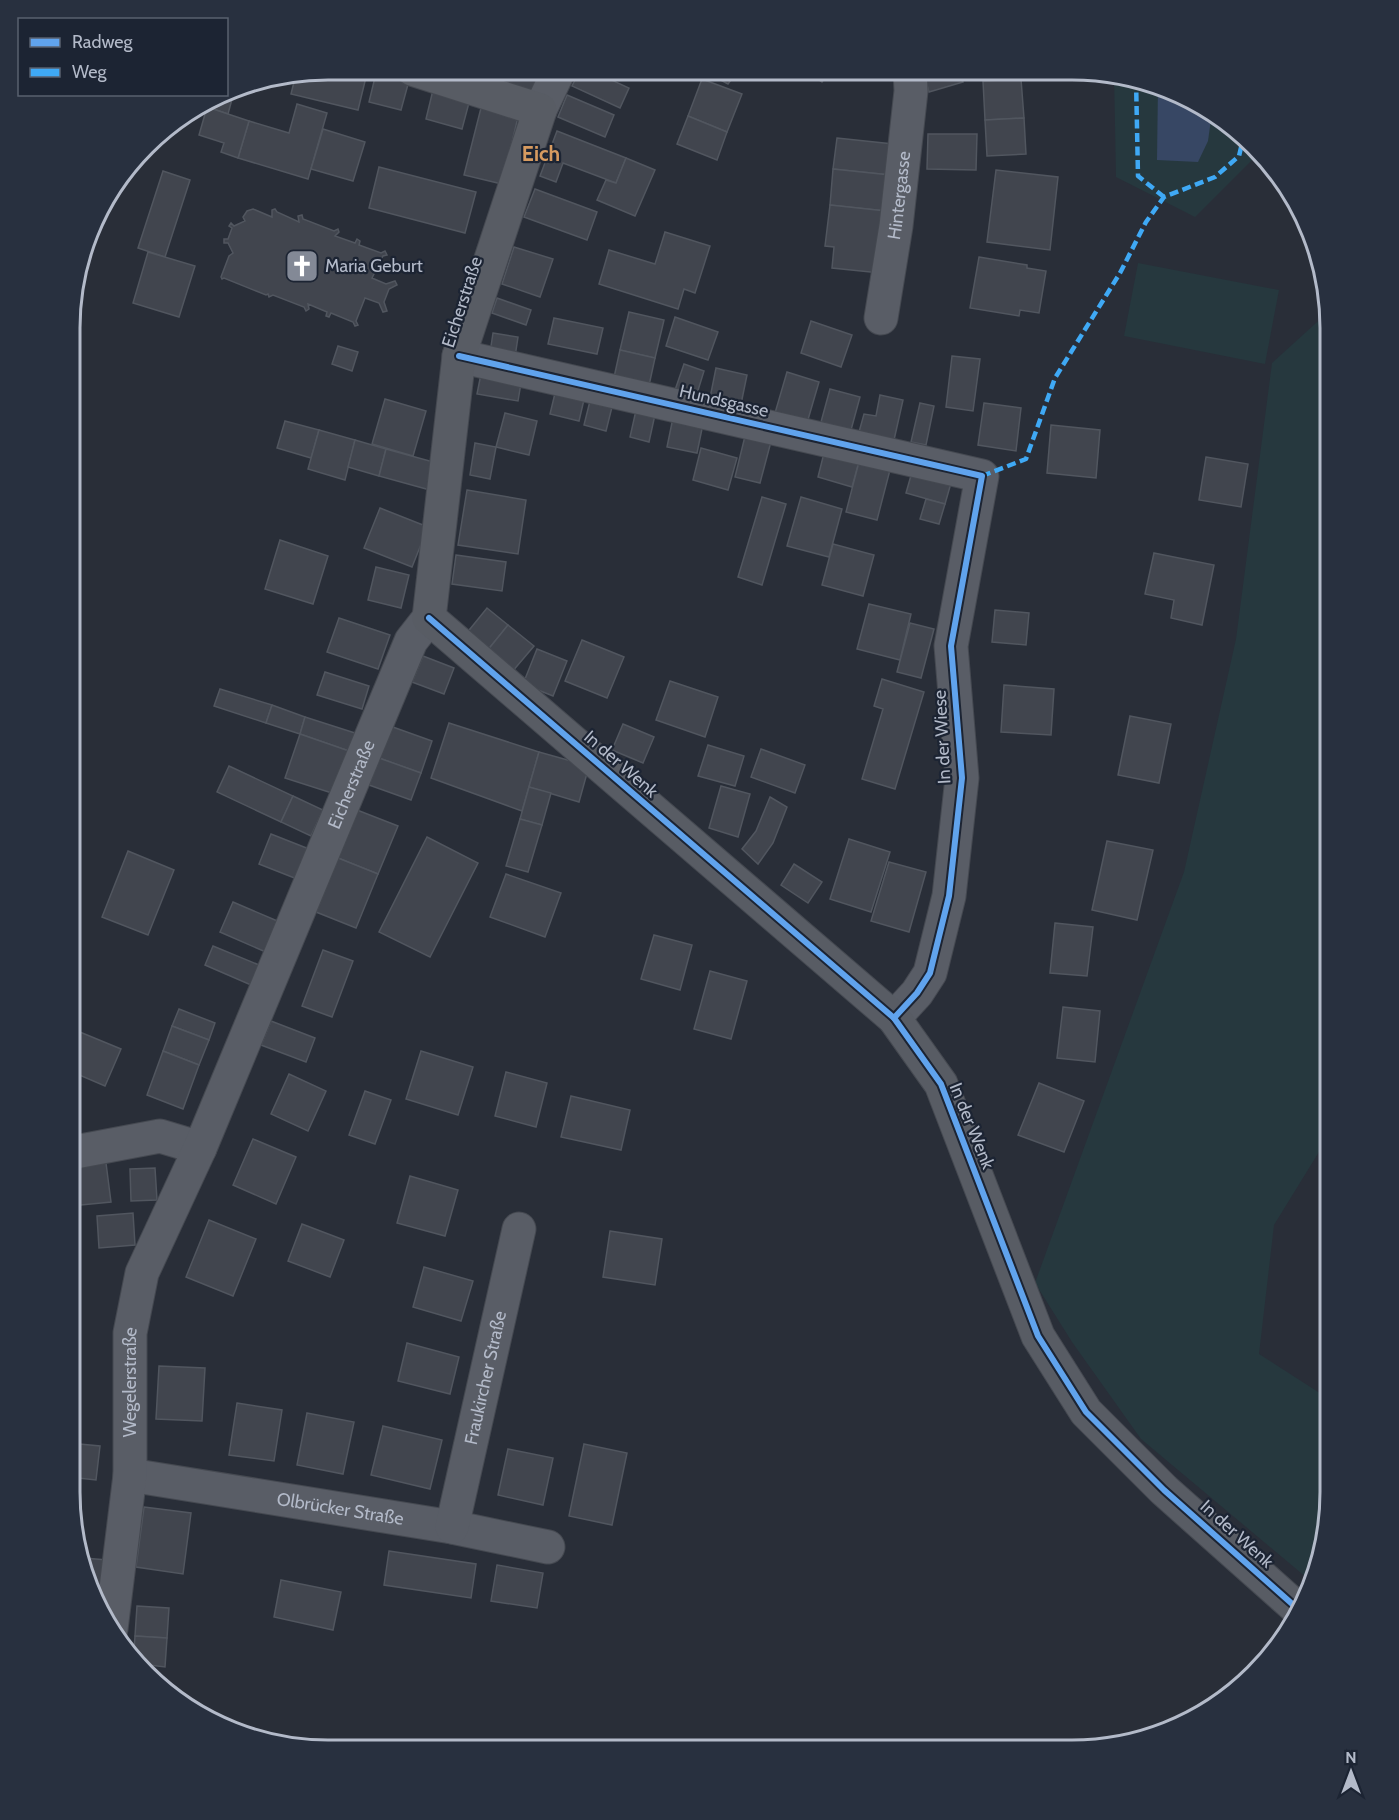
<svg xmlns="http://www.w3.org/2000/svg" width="1399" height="1820" viewBox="0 0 1399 1820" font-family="Cabin,sans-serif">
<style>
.green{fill:#26383e}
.water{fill:#374764}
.building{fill:#41454e;stroke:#51565f;stroke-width:1.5}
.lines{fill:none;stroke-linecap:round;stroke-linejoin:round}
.street-casing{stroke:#454951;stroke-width:35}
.secondary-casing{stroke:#454951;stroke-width:35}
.street{stroke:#595d66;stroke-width:33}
.secondary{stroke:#585c64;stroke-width:33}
.quiet{stroke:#3fa9f5;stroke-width:4.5;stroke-dasharray:9 4.5;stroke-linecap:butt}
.cycleway-casing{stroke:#1c2433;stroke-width:10}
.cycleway{stroke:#60a3ed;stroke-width:6}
.labels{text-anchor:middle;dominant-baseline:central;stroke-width:4.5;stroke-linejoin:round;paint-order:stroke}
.street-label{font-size:18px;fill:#b3bac9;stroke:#1c2433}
.poi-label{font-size:18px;fill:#b3bac9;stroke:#1c2433;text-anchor:start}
.quarter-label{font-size:21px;font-weight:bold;fill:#d79b60;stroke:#1c2433}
.rim{fill:none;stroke:#b3bac9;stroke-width:3}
</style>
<rect width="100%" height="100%" fill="#292e38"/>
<g class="green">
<path d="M1114,73l56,16 59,33 25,32v4l-59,59 -79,-40z"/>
<path d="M1138,263l141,27 -14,74 -141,-28z"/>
<path d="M1327,313l3,14v807l-56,91 -15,129 70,45v111l-13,66 -3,7 -172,-144 -69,-97 -37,-59 149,-411 52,-233 36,-276z"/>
</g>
<path class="water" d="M1158,85l12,4 42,23 -4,29 -10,21 -41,-2z"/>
<g class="building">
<path d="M328,69h40l-10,41 -67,-16 5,-20z"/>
<path d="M377,69l33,8 -9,33 -32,-8z"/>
<path d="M466,69l76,1 -9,23z"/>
<path d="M580,70h10l39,18 -9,20 -48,-22z"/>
<path d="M702,70h36l-10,14z"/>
<path d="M804,70h26l-8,12z"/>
<path d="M923,71h36l4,11 -34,10z"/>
<path d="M702,79l40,15 -15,38 -39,-16z"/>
<path d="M1021,79l3,39 -39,2 -2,-39z"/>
<path d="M235,88l-7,26 -23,-8 21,-12z"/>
<path d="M433,90l37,9 -8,30 -36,-10z"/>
<path d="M567,95l47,20 -9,22 -47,-20z"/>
<path d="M297,104l30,9 -19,66 -70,-21 11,-37 40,12z"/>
<path d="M207,107l42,14 -11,37 -17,-6 3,-9 -25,-8z"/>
<path d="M481,108l37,9 -16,67 -38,-9z"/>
<path d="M688,116l39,16 -10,28 -40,-16z"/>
<path d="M1024,118l2,36 -39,2 -2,-36z"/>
<path d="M323,129l42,13 -12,39 -42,-12z"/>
<path d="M557,131l69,27 -10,25 -53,-20 -7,19 -16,-6z"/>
<path d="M928,134h49l-1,36 -49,-1z"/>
<path d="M837,138l56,6 -3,31 -57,-6z"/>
<path d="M626,158l29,12 -20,46 -38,-16 9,-20 10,3z"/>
<path d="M379,167l97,25 -11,41 -96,-25z"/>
<path d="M833,169l57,6 -4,36 -56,-6z"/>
<path d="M996,170l62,7 -8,73 -63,-8z"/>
<path d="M163,171l27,9 -25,77 -27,-9z"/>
<path d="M535,189l62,23 -10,28 -63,-23z"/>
<path d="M830,205l56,6 -6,62 -48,-5 2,-21 -9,-1z"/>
<path d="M253,209l19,8v-7l3,-1 2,3 22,10 -1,-6 4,-1 1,4 31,12 4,-2 1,3 -4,4 20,7 2,-4 3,2 -1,4 22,8 4,-2 2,4 -4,1 -11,22 14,6 9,-3 2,4 -8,4 -5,13 3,9 -4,1 -4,-9 -14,-5 -9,23 2,4 -3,1 -2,-4 -22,-9 -2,4 -3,-1 1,-4 -19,-8 1,5 -3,2 -2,-4 -31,-12 -4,2 -1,-3 -2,1 -42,-17 -2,1 -1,-2 8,-21 4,-3 -5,-10h-4v-4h4l4,-11 -3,-2 2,-3 3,3 11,-5 -2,-4 4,-6z"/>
<path d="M665,232l45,14 -15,47 -11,-4 -6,20 -79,-25 10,-34 46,14z"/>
<path d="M514,247l39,12 -13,38 -38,-13z"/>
<path d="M148,252l47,14 -16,51 -46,-14z"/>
<path d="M979,257l48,8v3l19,3 -7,42 -19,-3 -1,6 -49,-8z"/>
<path d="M497,298l34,12 -5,15 -34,-12z"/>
<path d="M629,312l35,8 -9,38 -35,-8z"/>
<path d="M675,317l43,15 -10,28 -42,-14z"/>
<path d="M554,318l49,10 -6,26 -49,-10z"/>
<path d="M811,321l41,14 -11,32 -40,-14z"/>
<path d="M493,333l25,4 -3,20 -25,-4z"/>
<path d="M338,346l20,6 -6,19 -20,-7z"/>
<path d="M620,350l35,8 -7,32 -35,-8z"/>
<path d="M952,356l28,3 -7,52 -27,-4z"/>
<path d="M684,364l20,7 -9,29 -21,-7z"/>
<path d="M716,368l31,7 -7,34 -31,-6z"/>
<path d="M482,369l40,8 -4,24 -41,-7z"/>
<path d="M787,372l32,10 -12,41 -32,-10z"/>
<path d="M557,385l29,6 -7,30 -29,-7z"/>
<path d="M830,389l30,8 -9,33 -30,-8z"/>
<path d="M592,393l22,6 -8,32 -22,-6z"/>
<path d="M880,395l23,5 -9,40 -35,-8 5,-18 12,2z"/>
<path d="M385,399l41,12 -13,45 -41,-12z"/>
<path d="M920,403l14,3 -8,39 -15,-3z"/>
<path d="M984,403l37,5 -5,43 -38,-6z"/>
<path d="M637,406l19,4 -7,32 -19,-5z"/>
<path d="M505,413l32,8 -8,34 -33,-8z"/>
<path d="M674,413l30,6 -7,34 -30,-6z"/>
<path d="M285,421l34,9 -8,28 -34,-10z"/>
<path d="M1051,425l49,5 -4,48 -49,-5z"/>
<path d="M747,428l26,6 -13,49 -25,-6z"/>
<path d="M319,430l36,10 -10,40 -37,-11z"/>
<path d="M355,440l31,9 -7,27 -31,-9z"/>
<path d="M475,443l21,4 -6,32 -20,-4z"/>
<path d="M701,448l36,10 -9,32 -35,-10z"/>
<path d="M386,449l51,14 -7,27 -51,-14z"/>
<path d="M825,449l35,9 -8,29 -34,-10z"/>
<path d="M1206,457l42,7 -7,43 -42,-7z"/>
<path d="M860,458l31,8 -14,54 -31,-8z"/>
<path d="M914,465l39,11 -8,28 -39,-11z"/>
<path d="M467,490l59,10 -8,54 -60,-9z"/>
<path d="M762,497l24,7 -24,81 -24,-8z"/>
<path d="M801,497l41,12 -13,48 -42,-11z"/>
<path d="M926,499l19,5 -6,20 -19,-5z"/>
<path d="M380,508l48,19 -16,40 -48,-19z"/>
<path d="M280,540l48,16 -15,48 -48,-15z"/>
<path d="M833,544l41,11 -11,41 -41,-11z"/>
<path d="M1154,553l60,12 -12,60 -31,-7 3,-18 -29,-6z"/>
<path d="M456,555l50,7 -4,29 -50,-7z"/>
<path d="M376,567l33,8 -8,33 -33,-8z"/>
<path d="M869,604l42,10 -11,46 -43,-11z"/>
<path d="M487,608l21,17 -21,26 -21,-17z"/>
<path d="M995,610l34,3 -3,32 -34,-3z"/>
<path d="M339,618l51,17 -12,34 -51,-17z"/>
<path d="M910,623l24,6 -13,49 -24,-6z"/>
<path d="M508,625l26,21 -22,26 -25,-21z"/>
<path d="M582,640l42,17 -17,41 -42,-17z"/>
<path d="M537,649l30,12 -14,35 -30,-12z"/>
<path d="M423,656l31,12 -10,26 -32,-12z"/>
<path d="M325,672l44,14 -7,23 -45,-14z"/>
<path d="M882,679l42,13 -29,97 -33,-10 21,-70 -9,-3z"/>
<path d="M670,681l48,16 -13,40 -49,-17z"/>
<path d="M1004,685l50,4 -3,46 -50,-3z"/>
<path d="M220,689l52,16 -6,18 -52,-17z"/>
<path d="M272,705l33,12 -5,17 -34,-11z"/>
<path d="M1130,716l41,8 -12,59 -41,-8z"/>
<path d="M305,717l50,16 -6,18 -49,-17z"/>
<path d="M449,723l90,29 -17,59 -91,-33z"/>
<path d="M623,724l31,13 -11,26 -31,-13z"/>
<path d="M390,726l42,15 -11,32 -42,-15z"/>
<path d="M300,734l49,17 -14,43 -50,-16z"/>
<path d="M708,745l36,11 -9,30 -37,-10z"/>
<path d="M761,749l44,16 -10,28 -44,-16z"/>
<path d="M539,752l50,14 -10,36 -50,-15z"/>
<path d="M379,758l42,15 -10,27 -42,-15z"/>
<path d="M229,766l64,30 -12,26 -64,-30z"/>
<path d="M721,786l29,8 -12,43 -29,-9z"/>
<path d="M529,787l22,6 -9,32 -22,-6z"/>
<path d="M293,796l30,14 -12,26 -30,-14z"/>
<path d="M770,797l17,10 -14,36 -15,21 -16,-15 14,-18z"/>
<path d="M357,810l41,16 -20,48 -40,-16z"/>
<path d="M520,819l22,6 -14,47 -22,-6z"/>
<path d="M271,834l38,15 -12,30 -38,-15z"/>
<path d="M427,837l51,26 -48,94 -51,-25z"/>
<path d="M849,839l41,13 -19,60 -41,-13z"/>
<path d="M1107,841l46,9 -16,70 -45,-10z"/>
<path d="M128,851l46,19 -26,65 -46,-18z"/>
<path d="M338,858l40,16 -22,54 -40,-16z"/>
<path d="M889,862l37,10 -17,60 -38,-11z"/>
<path d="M794,864l28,18 -14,21 -27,-18z"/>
<path d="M506,874l55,19 -16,44 -55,-20z"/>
<path d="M233,902l49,21 -14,30 -48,-21z"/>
<path d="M1055,923l38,4 -6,49 -37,-3z"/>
<path d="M654,935l38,10 -12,45 -39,-11z"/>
<path d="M213,946l46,19 -8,20 -46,-20z"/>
<path d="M323,950l30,11 -21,56 -30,-11z"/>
<path d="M710,971l37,10 -16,58 -37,-10z"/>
<path d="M1063,1007l37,4 -5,51 -38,-4z"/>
<path d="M179,1009l36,14 -6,17 -37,-14z"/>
<path d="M271,1021l44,17 -9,24 -45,-17z"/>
<path d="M172,1026l37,14 -10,25 -36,-14z"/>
<path d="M75,1030l46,19 -16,37 -35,-15v-29z"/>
<path d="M163,1051l36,14 -16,44 -36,-14z"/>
<path d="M421,1051l52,16 -15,48 -52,-16z"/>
<path d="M506,1072l41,11 -11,44 -41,-11z"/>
<path d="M289,1074l37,17 -18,40 -37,-17z"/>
<path d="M1039,1083l45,18 -20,51 -46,-17z"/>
<path d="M365,1091l26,9 -16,44 -26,-9z"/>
<path d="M70,1092l10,4 -10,31z"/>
<path d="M571,1096l59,14 -9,40 -60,-13z"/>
<path d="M253,1139l43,18 -20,47 -43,-19z"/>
<path d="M106,1163l5,39 -40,4 -1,-39z"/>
<path d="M155,1168l2,32 -26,1 -1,-32z"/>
<path d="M410,1176l48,14 -13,46 -48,-13z"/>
<path d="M133,1213l2,32 -36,3 -2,-32z"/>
<path d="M209,1220l47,19 -23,57 -47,-19z"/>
<path d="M302,1224l42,16 -14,37 -42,-16z"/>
<path d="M610,1231l52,8 -7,46 -52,-8z"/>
<path d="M424,1267l49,14 -12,40 -48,-14z"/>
<path d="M407,1343l52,14 -9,37 -52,-13z"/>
<path d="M159,1366l46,2 -3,53 -46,-2z"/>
<path d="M237,1403l45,7 -8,51 -45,-6z"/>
<path d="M307,1413l47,9 -11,52 -46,-9z"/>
<path d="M383,1426l59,14 -12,49 -59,-14z"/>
<path d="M69,1443l31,3 -4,34 -27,-3z"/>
<path d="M584,1444l43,9 -15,72 -43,-9z"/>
<path d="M508,1449l45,9 -10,47 -45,-10z"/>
<path d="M144,1507l47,6 -8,61 -47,-7z"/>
<path d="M389,1551l87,13 -5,34 -87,-13z"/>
<path d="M84,1558l23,2 -4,47 -7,-1z"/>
<path d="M497,1565l46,8 -6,35 -46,-7z"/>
<path d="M281,1580l60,12 -8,38 -59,-13z"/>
<path d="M137,1606l32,2 -2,30 -32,-2z"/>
<path d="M135,1636l32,2 -2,29 -32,-4z"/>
</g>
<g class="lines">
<g class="street-casing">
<g id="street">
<path d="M540,110l19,-40"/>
<path id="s1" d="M881,318l15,-92 15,-135 -1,-20"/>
<path d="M459,356l523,120 -31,170 11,132 -13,118 -19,77 -13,20 -23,25"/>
<path d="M70,1153l90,-17 40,12"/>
<path id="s2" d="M130,1475l322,52 96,20"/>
<path id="s3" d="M452,1527l67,-298"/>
<path id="s4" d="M111,1629l19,-154v-142l12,-60 58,-125 211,-507 18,-23"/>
</g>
</g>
<g class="secondary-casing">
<path id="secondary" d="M412,69l128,41 -81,246 -30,262 465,400 47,66 97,252 48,76 78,78 135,120"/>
</g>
<use href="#street" class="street"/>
<use href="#secondary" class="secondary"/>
<g class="quiet">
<path d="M1136,79l2,97 26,21"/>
<path d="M982,476l44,-17 29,-81 65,-105 26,-51 18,-25 51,-20 24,-21 4,-17"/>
</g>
<g class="cycleway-casing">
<g id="cycleway">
<path d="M459,356l523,120 -31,170 11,132 -13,118 -19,77 -13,20 -23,25"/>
<path d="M429,618l465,400 47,66 97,252 48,76 78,78 135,120"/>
</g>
</g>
<use href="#cycleway" class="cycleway"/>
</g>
<defs>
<g id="church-square" transform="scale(1.725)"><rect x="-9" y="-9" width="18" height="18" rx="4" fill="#838996" stroke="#1c2433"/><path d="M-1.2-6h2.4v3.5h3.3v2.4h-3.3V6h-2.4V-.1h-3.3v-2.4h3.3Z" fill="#fff"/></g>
</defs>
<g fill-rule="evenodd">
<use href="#church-square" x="302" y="266"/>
</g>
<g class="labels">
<g class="street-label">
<text stroke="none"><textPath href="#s1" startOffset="124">Hintergasse</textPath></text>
<text transform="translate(462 302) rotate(-72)">Eicherstraße</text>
<text transform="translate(724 401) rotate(13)">Hundsgasse</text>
<text transform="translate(942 737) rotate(-93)">In der Wiese</text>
<text transform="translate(621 764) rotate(41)">In der Wenk</text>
<text stroke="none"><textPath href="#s4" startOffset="890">Eicherstraße</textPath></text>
<text transform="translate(972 1126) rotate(68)">In der Wenk</text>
<text stroke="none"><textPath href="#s3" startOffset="153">Fraukircher Straße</textPath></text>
<text stroke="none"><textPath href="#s4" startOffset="248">Wegelerstraße</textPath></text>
<text stroke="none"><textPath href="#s2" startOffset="213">Olbrücker Straße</textPath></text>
<text transform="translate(1237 1534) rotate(42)">In der Wenk</text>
</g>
<g class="poi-label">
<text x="325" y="266">Maria Geburt</text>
</g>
<g class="quarter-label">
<text x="541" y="153">Eich</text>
</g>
</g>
<path d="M0 0H1399V1820H0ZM328 80H1072A248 248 0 0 1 1320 328V1492A248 248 0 0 1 1072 1740H328A248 248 0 0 1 80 1492V328A248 248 0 0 1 328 80Z" fill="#28303f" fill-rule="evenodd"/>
<path class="rim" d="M328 80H1072A248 248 0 0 1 1320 328V1492A248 248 0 0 1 1072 1740H328A248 248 0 0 1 80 1492V328A248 248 0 0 1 328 80Z"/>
<rect x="18" y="18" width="210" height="78" fill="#1c2433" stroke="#58606f" stroke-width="1.5"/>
<rect x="30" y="38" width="30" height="9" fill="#60a3ed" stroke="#58606f" stroke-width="1.5"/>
<text x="72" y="48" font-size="18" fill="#b3bac9">Radweg</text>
<rect x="30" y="68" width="30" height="9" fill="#3fa9f5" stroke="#58606f" stroke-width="1.5"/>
<text x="72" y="78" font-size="18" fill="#b3bac9">Weg</text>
<g transform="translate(1351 1772)" stroke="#1c2433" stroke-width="4.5" paint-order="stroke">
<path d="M0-4.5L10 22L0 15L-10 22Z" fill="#b3bac9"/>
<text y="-9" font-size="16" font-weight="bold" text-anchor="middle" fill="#b3bac9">N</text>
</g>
</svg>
